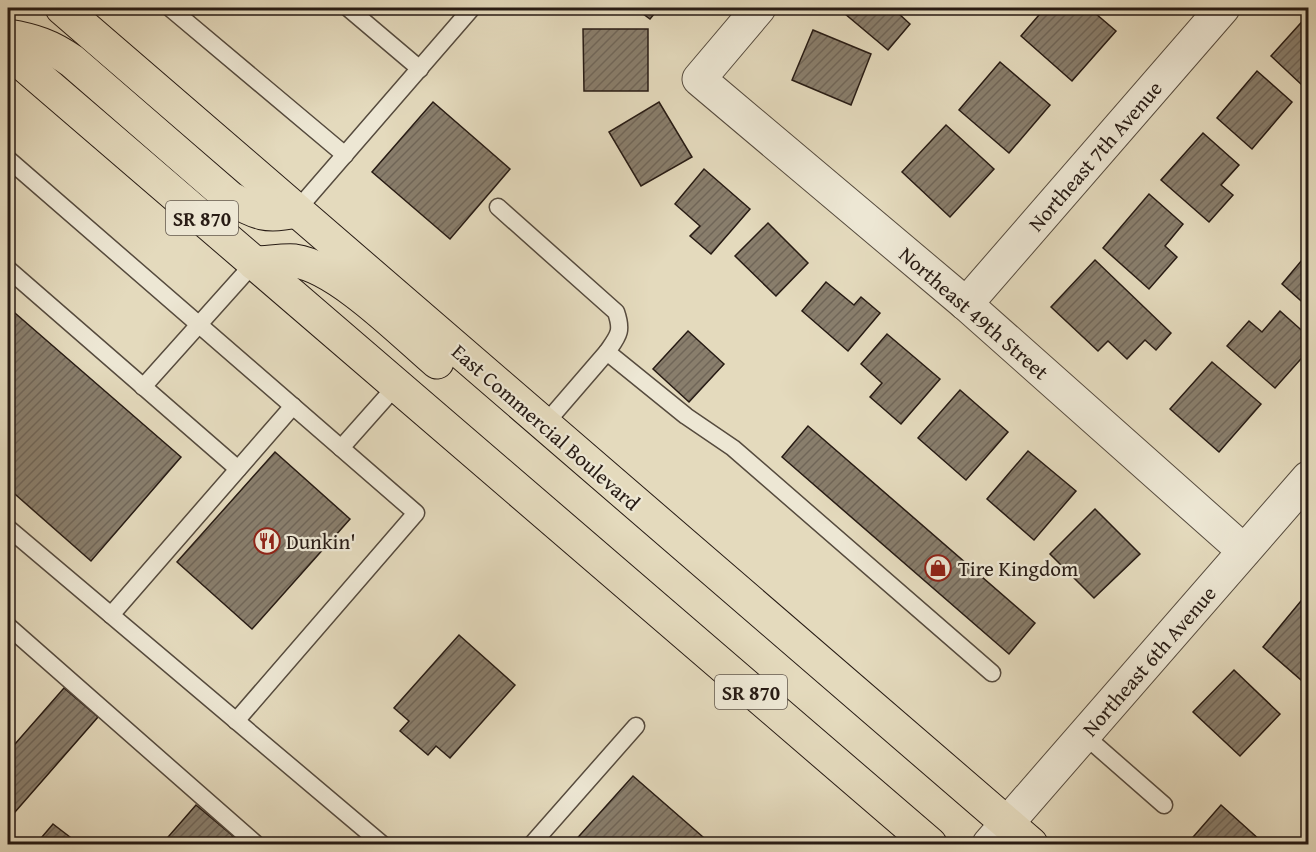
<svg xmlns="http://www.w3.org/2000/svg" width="1316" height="852" viewBox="0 0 1316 852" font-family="'Gentium Book Plus',serif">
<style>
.building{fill:url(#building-hatch);stroke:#271b14;stroke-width:1.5}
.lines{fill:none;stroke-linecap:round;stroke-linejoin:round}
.service-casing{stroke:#564b3e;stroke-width:19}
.minor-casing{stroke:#564b3e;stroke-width:35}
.tertiary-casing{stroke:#564b3e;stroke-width:35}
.primary-casing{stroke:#271b14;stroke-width:35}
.service{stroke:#ede7d4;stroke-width:16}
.minor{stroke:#ede7d4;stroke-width:33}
.tertiary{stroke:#ede7d4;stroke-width:33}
.primary{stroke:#e4dabd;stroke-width:33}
.labels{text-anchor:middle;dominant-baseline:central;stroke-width:4.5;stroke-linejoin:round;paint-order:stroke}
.shield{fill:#ede7d4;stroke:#62584e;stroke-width:1.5}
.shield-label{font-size:20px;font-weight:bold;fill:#271b14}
.street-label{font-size:21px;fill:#271b14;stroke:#ede7d4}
.poi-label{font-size:21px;fill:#271b14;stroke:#ede7d4;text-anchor:start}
</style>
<defs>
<pattern id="building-hatch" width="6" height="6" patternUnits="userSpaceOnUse" patternTransform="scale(1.5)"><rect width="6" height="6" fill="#897e6c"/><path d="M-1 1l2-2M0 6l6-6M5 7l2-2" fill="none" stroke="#706658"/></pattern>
</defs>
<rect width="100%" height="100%" fill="#e4dabd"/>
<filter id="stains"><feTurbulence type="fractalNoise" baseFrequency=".00333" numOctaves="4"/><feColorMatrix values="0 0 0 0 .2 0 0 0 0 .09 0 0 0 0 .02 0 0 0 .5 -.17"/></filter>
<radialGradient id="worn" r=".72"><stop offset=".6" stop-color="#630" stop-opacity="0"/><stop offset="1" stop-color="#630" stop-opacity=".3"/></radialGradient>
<g class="building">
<path d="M635,8h24l-9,11z"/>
<path d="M838,8h64l-5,4 13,12 -22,26z"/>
<path d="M1045,8h44l27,23 -44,50 -51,-45z"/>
<path d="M1308,15v67l-4,5 -33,-31z"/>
<path d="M583,29h65v62h-64z"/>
<path d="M813,30l58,24 -20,51 -59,-25z"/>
<path d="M1000,62l50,43 -41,48 -50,-43z"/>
<path d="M1257,71l35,31 -40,47 -35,-31z"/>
<path d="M433,102l77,67 -60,70 -78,-67z"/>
<path d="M659,102l33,55 -51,29 -32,-54z"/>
<path d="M946,125l48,44 -44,48 -48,-45z"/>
<path d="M1203,133l36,32 -18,20 12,10 -24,27 -48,-42z"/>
<path d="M704,169l46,40 -39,45 -21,-18 10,-10 -25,-22z"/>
<path d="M1149,194l34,30 -18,22 12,11 -28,32 -46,-41z"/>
<path d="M768,223l40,40 -32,33 -41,-40z"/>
<path d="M1095,260l76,73 -15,17 -11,-10 -18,19 -19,-18 -10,10 -47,-44z"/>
<path d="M1302,260l6,5v42l-26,-23z"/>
<path d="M826,282l28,23 7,-8 19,16 -32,38 -46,-40z"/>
<path d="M8,307l173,150 -90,104 -83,-73z"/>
<path d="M1280,311l28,25v15l-33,37 -48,-42 22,-25 13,11z"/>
<path d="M688,331l36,33 -35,38 -36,-33z"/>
<path d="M887,334l53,45 -39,45 -31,-27 12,-14 -21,-19z"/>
<path d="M1212,362l49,42 -42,48 -49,-43z"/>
<path d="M960,390l48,42 -42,48 -48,-42z"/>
<path d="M808,426l227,197 -26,31 -227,-197z"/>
<path d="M1028,451l48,40 -42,49 -47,-41z"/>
<path d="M275,452l75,67 -98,110 -75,-67z"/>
<path d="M1095,509l45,45 -46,44 -44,-44z"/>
<path d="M1305,596l3,3v87l-45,-39z"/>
<path d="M459,635l56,50 -65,73 -14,-12 -8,9 -28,-24 9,-10 -15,-13z"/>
<path d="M1234,670l46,44 -40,42 -47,-44z"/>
<path d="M64,688l34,29 -90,103v-68z"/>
<path d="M633,776l78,68h-139z"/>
<path d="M196,805l37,31 -7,8h-64z"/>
<path d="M1221,805l40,36 -3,3h-71z"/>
<path d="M53,824l26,20h-43z"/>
</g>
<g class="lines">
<g class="service-casing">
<g id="service">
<path d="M170,8l175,147"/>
<path d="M348,8l72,61"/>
<path d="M8,159l408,354 -180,208"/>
<path d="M498,207l118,105c7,20 2,24 -9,40"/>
<path d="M296,211l176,-203"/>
<path d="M8,269l230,200"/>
<path d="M143,387l111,-124"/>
<path d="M544,425l63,-73 79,64 47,32 259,225"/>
<path d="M341,448l55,-62"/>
<path d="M8,528l374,316"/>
<path d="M111,615l182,-209"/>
<path d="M8,626l248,218"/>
<path d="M1084,735l80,70"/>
<path d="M532,844l104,-118"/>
</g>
</g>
<g class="minor-casing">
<g id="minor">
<path d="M759,8l-60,71 267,225 278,247"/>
<path d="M966,304l257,-296"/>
</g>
</g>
<g class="tertiary-casing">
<path id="tertiary" d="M989,844l319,-366"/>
</g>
<g class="primary-casing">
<g id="primary">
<path d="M62,8l969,836"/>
<path d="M8,36c25,4 43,10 64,25l158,137c27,15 35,20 66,13"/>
<path d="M8,51l922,793"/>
<path d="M254,263c13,0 28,-3 41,-2 43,6 108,72 142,101"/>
</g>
</g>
<use href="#service" class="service"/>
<use href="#minor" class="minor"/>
<use href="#tertiary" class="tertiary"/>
<use href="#primary" class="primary"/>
</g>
<defs>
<g id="restaurant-ring" transform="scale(1.35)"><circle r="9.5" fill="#ede7d4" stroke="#8f2418" stroke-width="1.5"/><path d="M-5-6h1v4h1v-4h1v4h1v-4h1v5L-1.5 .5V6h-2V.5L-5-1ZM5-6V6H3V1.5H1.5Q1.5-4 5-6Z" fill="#8f2418"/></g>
<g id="shop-ring" transform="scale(1.35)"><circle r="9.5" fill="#ede7d4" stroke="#8f2418" stroke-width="1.5"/><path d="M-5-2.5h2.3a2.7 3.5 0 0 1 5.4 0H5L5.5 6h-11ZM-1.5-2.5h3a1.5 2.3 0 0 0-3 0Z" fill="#8f2418"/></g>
</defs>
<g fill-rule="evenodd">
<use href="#restaurant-ring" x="267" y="541"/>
<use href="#shop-ring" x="938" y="568"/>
</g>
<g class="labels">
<g class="shield">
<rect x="166" y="201" width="72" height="34" rx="4.5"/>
<rect x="715" y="675" width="72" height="34" rx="4.5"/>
</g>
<g class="shield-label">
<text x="202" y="218">SR 870</text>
<text x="751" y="692">SR 870</text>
</g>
<g class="street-label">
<text transform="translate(1095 156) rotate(-49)">Northeast 7th Avenue</text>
<text transform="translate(974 313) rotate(41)">Northeast 49th Street</text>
<text transform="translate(546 427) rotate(41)">East Commercial Boulevard</text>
<text transform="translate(1149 661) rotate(-49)">Northeast 6th Avenue</text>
</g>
<g class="poi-label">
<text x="286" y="541">Dunkin'</text>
<text x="958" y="568">Tire Kingdom</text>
</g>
</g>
<rect width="1316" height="852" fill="none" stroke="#e4dabd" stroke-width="30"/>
<rect x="9" y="9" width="1298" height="834" fill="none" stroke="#271b14" stroke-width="3"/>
<rect x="15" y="15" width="1286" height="822" fill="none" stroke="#271b14" stroke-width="1.5"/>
<rect width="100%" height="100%" filter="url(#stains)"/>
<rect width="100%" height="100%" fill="url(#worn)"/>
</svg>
